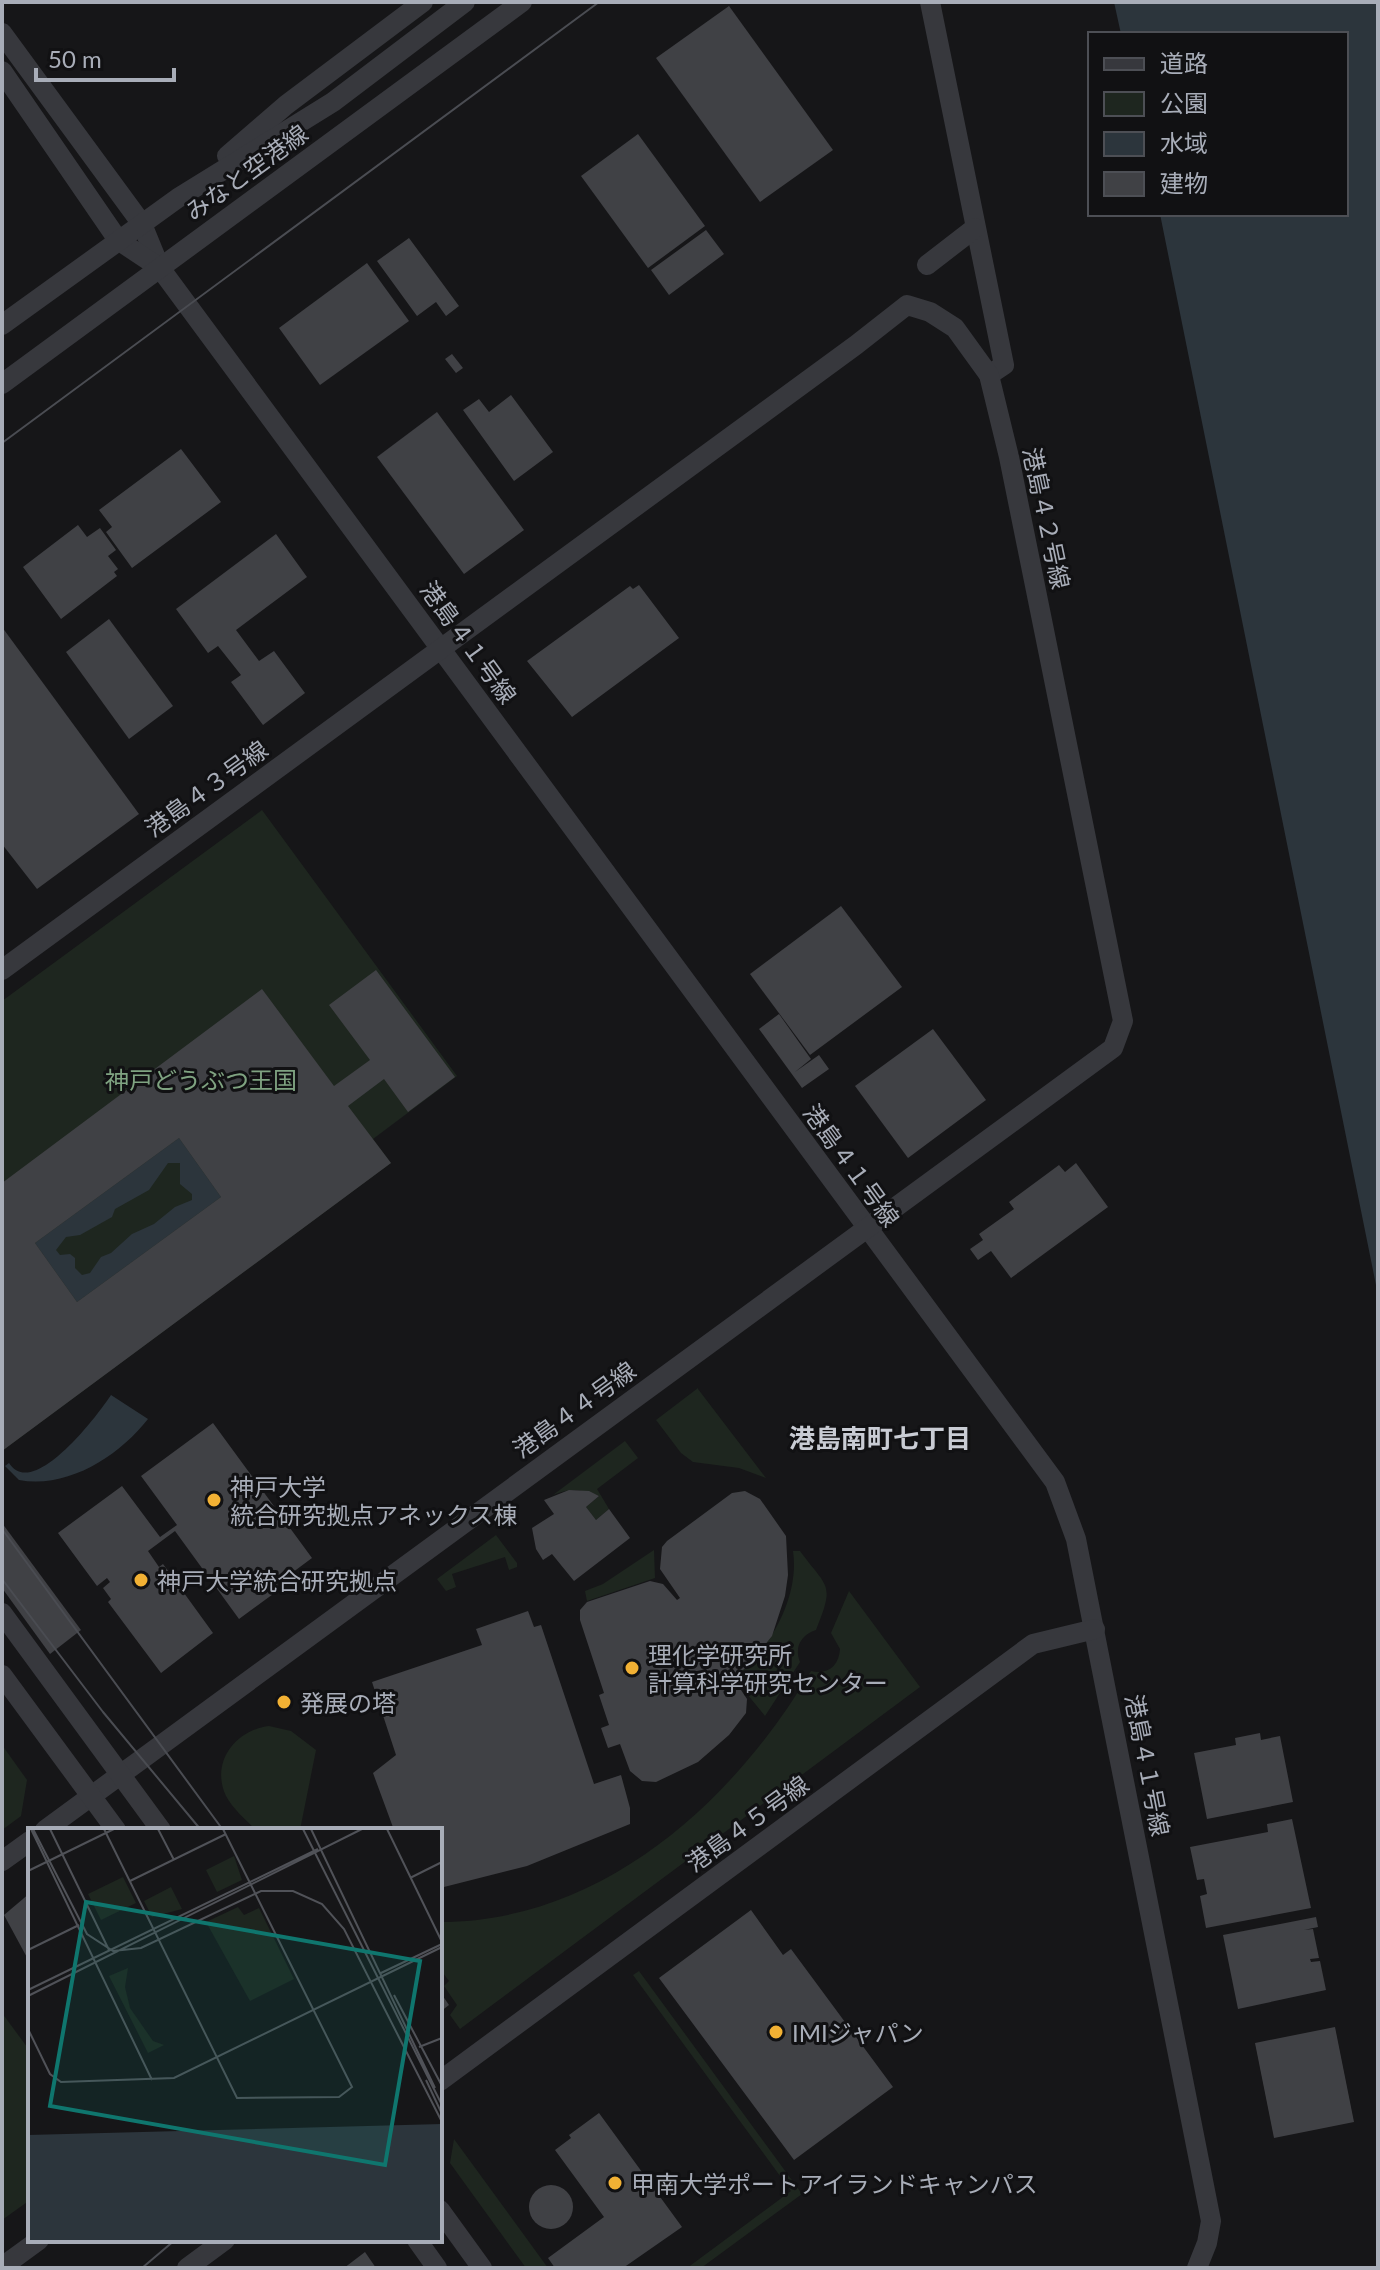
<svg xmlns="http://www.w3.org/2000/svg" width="1380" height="2270" viewBox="0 0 1380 2270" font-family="Lato,'Noto Sans JP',sans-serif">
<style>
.green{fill:#1e261f}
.water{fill:#2c353c;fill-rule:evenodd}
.building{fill:#404145;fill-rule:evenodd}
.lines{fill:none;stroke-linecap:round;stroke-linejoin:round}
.minor{stroke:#37383d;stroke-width:20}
.tram{stroke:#4a4c52;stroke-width:2}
.poi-dot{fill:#f2b134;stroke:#111113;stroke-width:3}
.labels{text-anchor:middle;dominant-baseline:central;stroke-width:6;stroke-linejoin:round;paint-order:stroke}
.street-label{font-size:24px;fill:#a8adb8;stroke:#111113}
.park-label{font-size:24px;fill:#7fa381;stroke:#111113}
.poi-label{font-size:24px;fill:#a8adb8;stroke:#111113;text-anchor:start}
.neighbourhood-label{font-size:26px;font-weight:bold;fill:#c9ccd4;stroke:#111113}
.inset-road{fill:none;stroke:#505258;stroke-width:2}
.view{fill:#0f766e;fill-opacity:0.15;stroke:#0f766e;stroke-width:4}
.inset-edge{fill:none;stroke:#a8adb8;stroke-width:4}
</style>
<rect width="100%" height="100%" fill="#161618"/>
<g class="green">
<path d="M262,810l195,266 -84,63 18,24 -389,288v-450z"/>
<path d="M698,1388v1l68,89 -27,-10 -46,-6 -12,-9 -25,-33z"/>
<path d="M625,1441l13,17 -41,31 12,20 -13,11 -10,-13 13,-11c-15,-7 -31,-8 -46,-1z"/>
<path d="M496,1535l21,28v4l-8,3 -4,-13 -53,17 4,13 -10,4 -9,-12z"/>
<path d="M654,1550l1,28 -68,23 -2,-10 18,-7z"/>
<path d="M793,1551h7c28,38 35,32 16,79 -15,5 -22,17 -16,32l-35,54 -31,-38c35,-27 66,-81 59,-127z"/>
<path d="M849,1591l71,96 -460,342 -10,-14 7,-10 -13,-19 5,-5 -9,-12v-47c161,0 293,-119 371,-251 17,4 28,-5 29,-22l-9,-16z"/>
<path d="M269,1726l22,5 25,19 -16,80h-44c-10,-10 -23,-21 -30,-34 -16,-34 10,-66 43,-70z"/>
<path d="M2,1745l25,35 -6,36 -19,14z"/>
<path d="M639,1971l163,223 -101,74h-14l104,-77 -158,-216z"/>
<path d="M2,2013l28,38v149l-28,20z"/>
<path d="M454,2139l94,129h-22l-76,-105z"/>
</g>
<g class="water">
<path d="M1114,2h264v1293l-218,-1081h186v-180h-225z"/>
<path d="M179,1138l42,59 -144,105 -42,-59zM168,1163h12v21l12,10v6l-17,7 -21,17 -22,10 -21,19 -10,4 -11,16 -8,2 -7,-7v-10l-5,-4 -10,1 -4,-5 10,-13 14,-2 32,-18 3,-8 34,-19z"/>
<path d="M111,1395l37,24c-29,37 -80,70 -129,61l-14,-14 4,-3c24,38 89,-48 102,-68z"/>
</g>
<g class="building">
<path d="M729,6l104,144 -73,52 -104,-144z"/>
<path d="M638,134l67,92 -57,42 -67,-92z"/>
<path d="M706,230l18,24 -55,41 -18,-25z"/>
<path d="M409,238l50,68 -13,10 -10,-14 -19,14 -40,-55z"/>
<path d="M367,263l42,58 -89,64 -41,-57z"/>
<path d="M452,354l11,14 -7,5 -11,-14z"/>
<path d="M511,395l42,57 -39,29 -51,-71 16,-11 10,13z"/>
<path d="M437,412l87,118 -60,44 -87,-117z"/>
<path d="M181,449l40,53 -89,66 -26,-36 6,-5 -13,-17z"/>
<path d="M78,525l9,12 13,-9 16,22 -8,6 10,13 -4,3 3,4 -56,43 -38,-52z"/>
<path d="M276,534l31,43 -71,53 23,31 15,-10 31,42 -42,32 -32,-43 10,-7 -23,-29 -10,7 -32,-44z"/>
<path d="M639,585l40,53 -107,79 -45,-56 103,-75 3,3z"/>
<path d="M109,619l64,87 -44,33 -63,-87z"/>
<path d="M2,627l137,187 -102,75 -35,-45z"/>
<path d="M841,906l61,81 -92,68 -60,-81z"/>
<path d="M376,970l79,107 -47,35 -24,-33 -36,27 43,57 -389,288v-268l260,-194 72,97 36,-26 -41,-55zM179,1138l42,59 -144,105 -42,-59z"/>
<path d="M779,1014l32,45 -16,13 24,-17 10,14 -27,19 -43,-59z"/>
<path d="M933,1029l53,71 -78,58 -53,-72z"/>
<path d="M1076,1163l32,44 -97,71 -20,-27 -13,9 -8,-11 13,-9 -4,-6 35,-25 -5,-7 50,-37 6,7z"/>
<path d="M213,1423l99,135 -35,26 3,5 -41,30 -64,-88 -27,20 11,16 4,-3 50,69 -52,40 -53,-71 3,-3 -8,-11 7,-6 -3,-4 -10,8 -39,-53 64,-47 38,51 17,-12 -36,-49z"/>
<path d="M569,1490l20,1 10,5 -13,11 10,13 13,-11 21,29 -56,43 -22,-27 -9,6 -7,-11 -4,-21 22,-14 -10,-14z"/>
<path d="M745,1491l15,8 26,37 2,39 -3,21 -13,40 -24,30 -15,12 14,21 -1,14 -17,22 -31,27 -42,20 -14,-1 -12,-10 -10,-27 -12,4 -7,-20 8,-3 -10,-30 5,-2 -24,-73v-10l7,-8 63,-21 13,3 14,16 3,-2 -20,-29 2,-22 5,-6 65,-48z"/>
<path d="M2,1523l79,107 -31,24 -48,-66z"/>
<path d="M528,1611l6,16 7,-2 53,159 27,-9 9,33v16l-103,42 -87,22v-58h-46l-21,-57 23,-18 -24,-73 110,-37 -6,-16z"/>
<path d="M1260,1733l1,7 19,-4 13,66 -86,17 -13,-66 42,-8 -1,-7z"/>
<path d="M1292,1819l19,89 -105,20 -6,-32 7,-2 -3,-15 -7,1 -7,-33 78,-15 -1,-8z"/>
<path d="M30,1893v70l-26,-48z"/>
<path d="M751,1910l32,45 8,-6 102,138 -99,73 -135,-182z"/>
<path d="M1316,1917l2,10 -14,3 9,-1 6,29 -9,1 1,3 9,-1 6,29 -88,19 -15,-74z"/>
<path d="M440,1992l9,13 -9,7z"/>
<path d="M1335,2027l19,95 -80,16 -19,-95z"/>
<path d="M599,2113l83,114 -59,41h-68l-7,-10 56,-41 -49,-67 16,-12 -2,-3z"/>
<circle cx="551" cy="2207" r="22"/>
<path d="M365,2252l11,16h-32z"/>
</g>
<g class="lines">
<g class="minor">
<path d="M930,2l74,363 -15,10"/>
<path d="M2,33l140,191 18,44 895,1214 21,57 135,682 -4,22 -10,25"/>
<path d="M2,71l116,169 42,28"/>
<path d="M227,156l59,-51 137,-103"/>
<path d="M927,265l48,-37"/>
<path d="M2,325l176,-127 155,-96 132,-100"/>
<path d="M2,384l520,-382"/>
<path d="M2,970l854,-625 51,-40 23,7 25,16 34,47 20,82 114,564 -10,27 -1068,782"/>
<path d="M2,1613l159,217"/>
<path d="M2,1675l114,155"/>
<path d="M2,1861l28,-20"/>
<path d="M440,2081l593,-437 62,-15"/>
<path d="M440,2210l42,58"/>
<path d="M417,2240l20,28"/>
<path d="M2,2267l37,-27"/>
<path d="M187,2268l38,-28"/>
</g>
<g class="tram">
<path d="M2,443l597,-441"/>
<path d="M2,1529l221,301"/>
<path d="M2,1579l101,133 98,118"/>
<path d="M142,2268l33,-28"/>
</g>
</g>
<g class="poi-dot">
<circle cx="214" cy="1500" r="8"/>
<circle cx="141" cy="1580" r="8"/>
<circle cx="632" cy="1668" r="8"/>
<circle cx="284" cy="1702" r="8"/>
<circle cx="776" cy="2032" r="8"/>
<circle cx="615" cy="2183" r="8"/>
</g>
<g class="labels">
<g class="street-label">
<text transform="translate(246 172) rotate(-36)">みなと空港線</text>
<text transform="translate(1047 518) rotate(78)">港島４２号線</text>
<text transform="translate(469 642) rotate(54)">港島４１号線</text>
<text transform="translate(206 788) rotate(-36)">港島４３号線</text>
<text transform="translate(852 1165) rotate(54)">港島４１号線</text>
<text transform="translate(574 1409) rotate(-36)">港島４４号線</text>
<text transform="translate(1148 1765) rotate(79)">港島４１号線</text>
<text transform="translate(747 1823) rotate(-36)">港島４５号線</text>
</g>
<g class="park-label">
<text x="201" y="1079">神戸どうぶつ王国</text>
</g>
<g class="poi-label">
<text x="230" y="1486">神戸大学<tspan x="230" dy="28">統合研究拠点アネックス棟</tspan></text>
<text x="157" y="1580">神戸大学統合研究拠点</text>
<text x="648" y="1654">理化学研究所<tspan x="648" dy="28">計算科学研究センター</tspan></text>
<text x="300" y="1702">発展の塔</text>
<text x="792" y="2032">IMIジャパン</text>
<text x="631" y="2183">甲南大学ポートアイランドキャンパス</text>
</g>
<g class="neighbourhood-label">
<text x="880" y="1438">港島南町七丁目</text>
</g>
</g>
<g transform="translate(28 1828)">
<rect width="414" height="414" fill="#161618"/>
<path d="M206,28l8,24 -25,12 -11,-22zM95,49l13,26 -35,17 -13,-26zM143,59l11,22 -30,8 -8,-16zM210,79l6,8 15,-7 35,71 -44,22 -44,-79zM100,140l-3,19 5,21 23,33 11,4 -16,8 -39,-77z" fill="#1e261f"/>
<path d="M414,296v117h-414v-106z" fill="#2c353c"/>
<path class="inset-road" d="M3,1l121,251M5,1l54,105 26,17 28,-3 120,-57h32l29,13 22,25 98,193M22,1l59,121M76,1l133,269 102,-1 13,-10 -129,-258M130,1l16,31M275,1l139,276M283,1l124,259M359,1l55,113M0,43l86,-42M382,50l32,-16M102,53l96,-47M0,122l51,-25M353,145l61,-29M0,162l290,-141M366,167l48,91M0,168l334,-167M0,201l22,45 11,8 113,-4 268,-131M391,219l23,-9M398,252l16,34"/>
<path class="view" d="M58,74l334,59 -35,204 -335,-59z"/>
<rect width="414" height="414" class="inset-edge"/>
</g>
<rect width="1380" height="2270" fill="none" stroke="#a8adb8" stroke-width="8"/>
<rect x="1088" y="32" width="260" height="184" fill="#111113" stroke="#4d4f55" stroke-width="2"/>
<rect x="1104" y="58" width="40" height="12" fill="#37383d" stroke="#4d4f55" stroke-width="2"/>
<text x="1160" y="72" font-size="24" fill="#a8adb8">道路</text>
<rect x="1104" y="92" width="40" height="24" fill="#1e261f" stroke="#4d4f55" stroke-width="2"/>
<text x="1160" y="112" font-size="24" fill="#a8adb8">公園</text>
<rect x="1104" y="132" width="40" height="24" fill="#2c353c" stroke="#4d4f55" stroke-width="2"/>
<text x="1160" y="152" font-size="24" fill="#a8adb8">水域</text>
<rect x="1104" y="172" width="40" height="24" fill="#404145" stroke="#4d4f55" stroke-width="2"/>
<text x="1160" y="192" font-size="24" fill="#a8adb8">建物</text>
<path d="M36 68v12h138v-12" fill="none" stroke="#a8adb8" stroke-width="4"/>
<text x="48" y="68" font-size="24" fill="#a8adb8" stroke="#111113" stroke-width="6" paint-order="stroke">50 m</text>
</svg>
